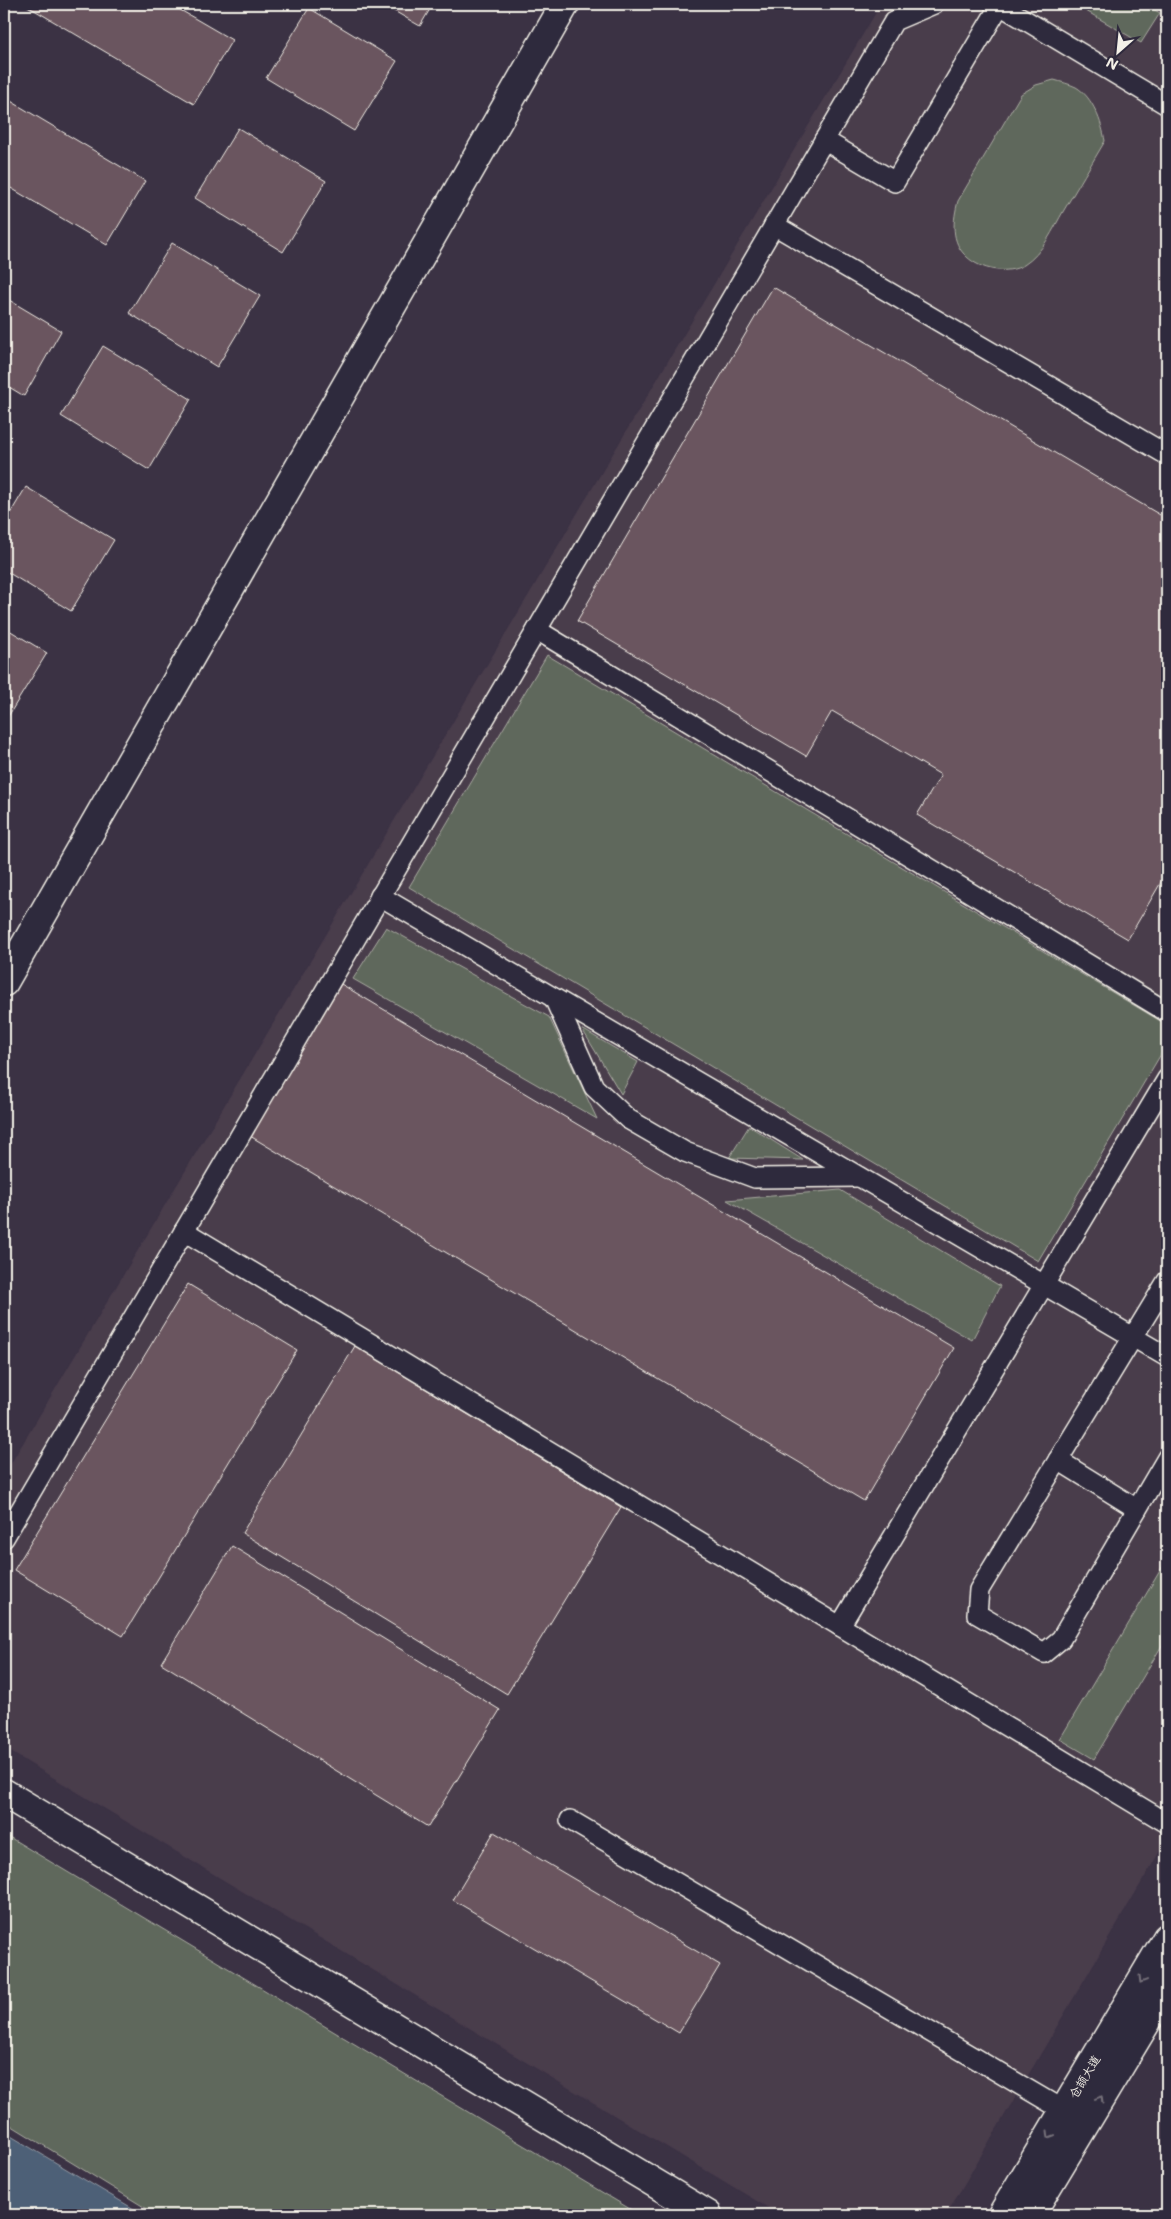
<svg xmlns="http://www.w3.org/2000/svg" width="1171" height="2219" viewBox="0 0 1171 2219" font-family="'Shantell Sans','LXGW WenKai TC',sans-serif">
<style>
.built{fill:#493c4c}
.green{fill:#5f685b;stroke:#aaaca2}
.water{fill:#4d6077;stroke:#909aa4}
.building{fill:#6b545e;stroke:#f4f1e8}
.lines{fill:none;stroke-linecap:round;stroke-linejoin:round}
.service-casing{stroke:#f4f1e8;stroke-width:22}
.tertiary-casing{stroke:#f4f1e8;stroke-width:31}
.primary-casing{stroke:#f4f1e8;stroke-width:31}
.service{stroke:#2f2a3d;stroke-width:19}
.tertiary{stroke:#2f2a3d;stroke-width:28}
.primary{stroke:#2f2a3d;stroke-width:28}
.oneway{stroke:#747079}
.labels{text-anchor:middle;dominant-baseline:central;stroke-width:4.5;stroke-linejoin:round;paint-order:stroke}
.street-label{font-size:12px;fill:#f4f1e8;stroke:#2f2a3d}
</style>
<rect width="100%" height="100%" fill="#3b3244"/>
<filter id="ink" filterUnits="userSpaceOnUse"><feTurbulence type="fractalNoise" baseFrequency=".02" numOctaves="2"/><feDisplacementMap in="SourceGraphic" scale="10" xChannelSelector="R" yChannelSelector="G"/><feConvolveMatrix kernelMatrix="1 2 1 2 8 2 1 2 1" color-interpolation-filters="sRGB"/></filter>
<g filter="url(#ink)">
<path class="built" d="M881,4h286v1835l-221,376h-166l-776,-467v-273z"/>
<g class="green">
<path d="M1074,4h70l16,9 -19,30z"/>
<path d="M1054,80c7,2 16,4 22,7 17,10 26,36 29,54 -14,23 -27,46 -41,69 -11,19 -21,43 -40,55 -17,10 -43,5 -57,-8 -17,-15 -14,-37 -9,-56l63,-107 15,-9z"/>
<path d="M547,655l620,370v19l-129,217 -629,-374z"/>
<path d="M386,927l163,90 48,102 -244,-140z"/>
<path d="M582,1029l56,33 -17,32z"/>
<path d="M749,1126l54,34 -74,-2z"/>
<path d="M840,1190l160,96 -28,54 -245,-140z"/>
<path d="M1167,1559v78l-73,122 -34,-20z"/>
<path d="M4,1834l636,381h-483l-153,-94z"/>
</g>
<path class="water" d="M4,2132l140,83h-140z"/>
<g class="building">
<path d="M24,4h146l62,36 -38,64z"/>
<path d="M382,4h51l-13,22z"/>
<path d="M309,8l88,53 -43,70 -88,-53z"/>
<path d="M4,97l141,84 -38,64 -103,-61z"/>
<path d="M238,128l88,53 -43,71 -88,-54z"/>
<path d="M172,243l88,53 -43,71 -88,-54z"/>
<path d="M773,287l394,232v353l-39,67 -211,-124 24,-40 -109,-64 -26,45 -229,-135z"/>
<path d="M4,297l57,34 -37,65 -20,-12z"/>
<path d="M103,346l88,53 -42,71 -88,-54z"/>
<path d="M26,487l88,53 -43,71 -67,-41v-46z"/>
<path d="M4,627l43,26 -43,70z"/>
<path d="M341,984l613,364 -90,153 -614,-365z"/>
<path d="M188,1284l109,66 -174,286 -109,-66z"/>
<path d="M355,1346l266,161 -114,187 -265,-161z"/>
<path d="M232,1546l268,164 -72,117 -267,-164z"/>
<path d="M494,1832l226,133 -41,68 -226,-133z"/>
</g>
<g class="lines">
<g class="service-casing">
<g id="service">
<path d="M994,4l6,1 167,100"/>
<path d="M824,140l71,42 105,-177"/>
<path d="M774,225l393,230"/>
<path d="M537,630l630,382"/>
<path d="M380,896l753,441 34,-56"/>
<path d="M554,998l40,89 34,32 57,33 70,26 104,-1"/>
<path d="M184,1231l983,592"/>
<path d="M1167,1357l-34,-20 -154,253 -2,24 67,39 17,-14 106,-181"/>
<path d="M1058,1460l79,49"/>
<path d="M4,1538l890,-1517 40,-17"/>
<path d="M840,1626l327,-547"/>
<path d="M570,1820l503,296"/>
</g>
</g>
<g class="tertiary-casing">
<g id="tertiary">
<path d="M4,982l561,-978"/>
<path d="M4,1793l704,422"/>
</g>
</g>
<g class="primary-casing">
<g id="primary">
<path d="M1002,2215l165,-277"/>
<path d="M1030,2215l137,-227"/>
</g>
</g>
<use href="#service" class="service"/>
<use href="#tertiary" class="tertiary"/>
<use href="#primary" class="primary"/>
</g>
<defs><path id="oneway-chevron" d="M-2-3.5L2.5 0L-2 3.5" fill="none" stroke-width="1.6" stroke-linecap="round" stroke-linejoin="round" transform="scale(1.25)"/></defs>
<g class="oneway">
<use href="#oneway-chevron" transform="translate(1142 1980) rotate(121)"/>
<use href="#oneway-chevron" transform="translate(1100 2099) rotate(-59)"/>
<use href="#oneway-chevron" transform="translate(1050 2135) rotate(121)"/>
</g>
</g>
<g class="labels">
<g class="street-label">
<text transform="translate(1085 2077) rotate(-59)">仓颉大道</text>
</g>
</g>
<rect width="1171" height="2219" fill="none" stroke="#2f2a3d" stroke-width="20"/>
<rect x="10" y="10" width="1151" height="2199" fill="none" stroke="#f4f1e8" stroke-width="2" filter="url(#ink)"/>
<g transform="translate(1118 52) rotate(207)" stroke="#2f2a3d" stroke-width="4" paint-order="stroke">
<path d="M0-4L9 19L0 12L-9 19Z" fill="#f4f1e8"/>
<text y="-8" font-size="14" font-weight="bold" text-anchor="middle" fill="#f4f1e8">N</text>
</g>
</svg>
